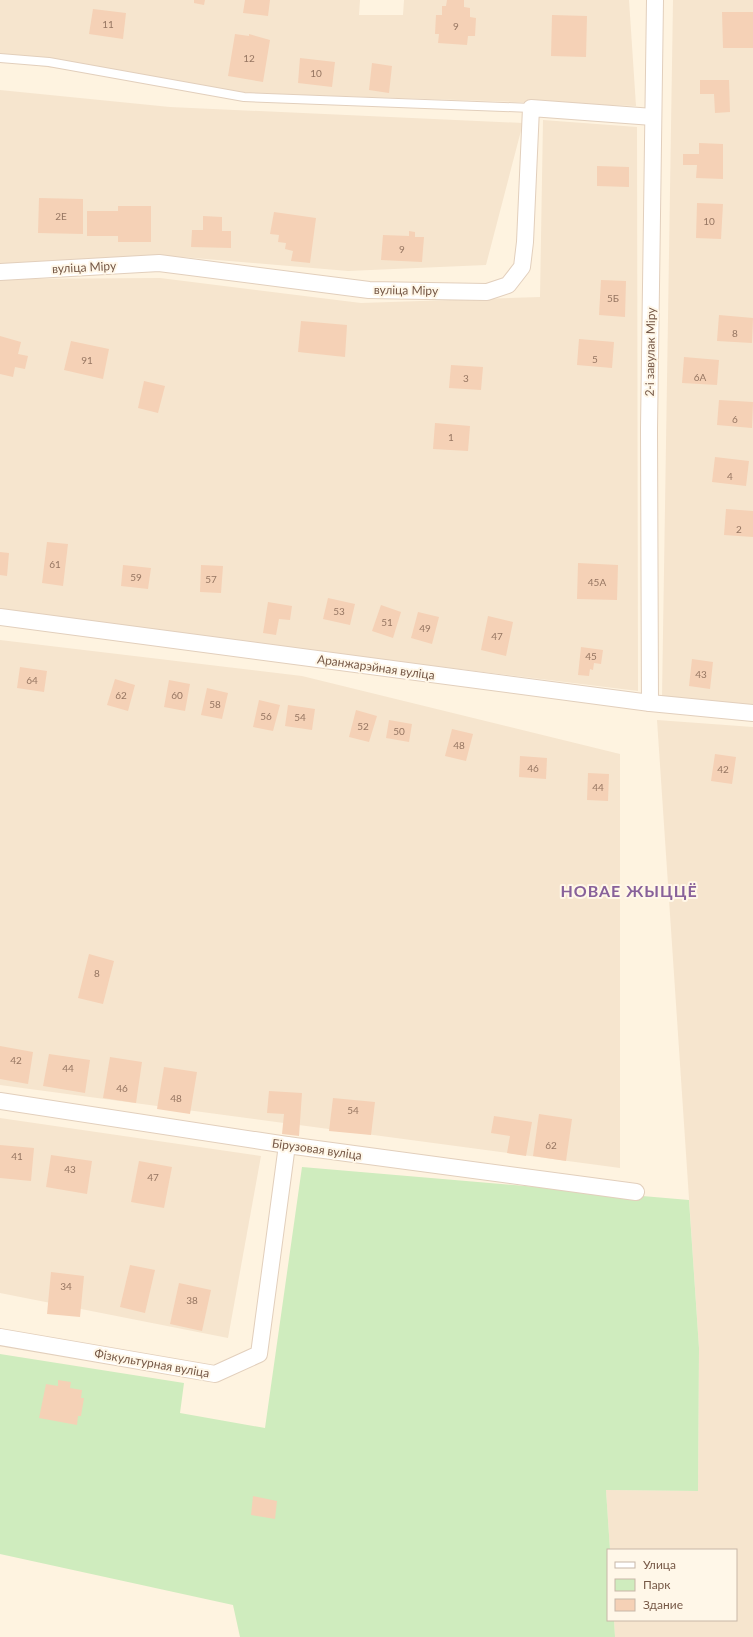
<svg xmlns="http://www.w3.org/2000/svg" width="753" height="1637" viewBox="0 0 753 1637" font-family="Lato,sans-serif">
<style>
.residential{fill:#f6e5ce}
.green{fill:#cfecbe}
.building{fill:#f5d1b6}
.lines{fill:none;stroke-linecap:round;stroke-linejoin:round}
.lane-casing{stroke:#e2cfbc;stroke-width:10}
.street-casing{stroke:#e2cfbc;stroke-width:18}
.lane{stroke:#fff;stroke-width:8}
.street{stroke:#fff;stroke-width:16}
.labels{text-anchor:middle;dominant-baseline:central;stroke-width:4;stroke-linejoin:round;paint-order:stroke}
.number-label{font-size:10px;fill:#967662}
.street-label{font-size:12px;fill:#765846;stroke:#fff7e8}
.district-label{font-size:16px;font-weight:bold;letter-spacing:1px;fill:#88619a;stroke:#fff7e8}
</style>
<rect width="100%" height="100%" fill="#fef3e0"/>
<g class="residential">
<path d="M0,0h360l-1,15h44l1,-15h225l7,106 -386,-13 -250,-32z"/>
<path d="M673,0h80v705l-91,-9z"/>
<path d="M0,90l170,17 353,16 -37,142 -138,6 -190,-16 -158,9z"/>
<path d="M543,120l94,7 1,564 -638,-78v-334l160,-1 201,25 179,-6z"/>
<path d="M0,640l302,36 318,78v414l-620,-83z"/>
<path d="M657,720l96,7v910h-138l-1,-17h122v-70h-126l-4,-60 92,1 1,-143z"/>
<path d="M0,1118l261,38 -33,182 -228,-45z"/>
</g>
<path class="green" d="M302,1167l387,33 10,148 -1,143 -92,-1 4,60h-2v70h6l1,17h-375l-7,-32 -233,-51v-200l184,29 -4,30 85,15z"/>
<g class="building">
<path d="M194,0h11l-1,5 -10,-2z"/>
<path d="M245,0h25l-2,16 -25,-3z"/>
<path d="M447,0h17v7l6,1v9l6,1 -1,18h-7l-1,9 -29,-2 1,-9h-4l1,-19h6v-9h4z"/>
<path d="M93,9l33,4 -3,26 -34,-5z"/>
<path d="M722,12h31v36h-30z"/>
<path d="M552,15l35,1 -1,41 -35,-1z"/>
<path d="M235,34l14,2v-2l21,6 -7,42 -35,-6z"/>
<path d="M300,58l35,4 -3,25 -34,-4z"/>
<path d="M372,63l20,3 -3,27 -20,-3z"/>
<path d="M700,80h29l1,32 -15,1 -1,-19h-14z"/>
<path d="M699,143l24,1v35l-27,-1 1,-13h-14v-11h16z"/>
<path d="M597,166l32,1v20l-32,-1z"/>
<path d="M39,198l44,1v35l-45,-1z"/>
<path d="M697,203l26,1 -2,35 -25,-1z"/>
<path d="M118,206h33v36h-33v-6h-31v-25h31z"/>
<path d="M274,212l42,6 -6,45 -19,-2 2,-10 -8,-2 1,-6 -8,-1 1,-7 -9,-1z"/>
<path d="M203,216l19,1v14h9v17l-40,-1 1,-17h11z"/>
<path d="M409,231l6,1v5h9l-2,25 -41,-2 2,-25 26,1z"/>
<path d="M601,280l25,1 -1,36 -26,-2z"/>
<path d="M719,315l34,3 -1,25 -35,-2z"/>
<path d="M301,321l46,4 -2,32 -47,-5z"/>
<path d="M0,336l21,6 -3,12 10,2 -3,13 -10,-2 -2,10 -13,-3z"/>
<path d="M579,339l35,3 -2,26 -35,-3z"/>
<path d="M71,341l38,8 -6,30 -39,-9z"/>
<path d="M684,357l35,3 -2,25 -35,-2z"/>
<path d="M451,365l32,2 -2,23 -32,-2z"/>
<path d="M144,381l21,5 -7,27 -20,-5z"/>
<path d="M719,400l34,2 -1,26 -35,-3z"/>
<path d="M435,423l35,3 -2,25 -35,-2z"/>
<path d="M715,457l34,4 -3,25 -34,-4z"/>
<path d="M726,509l27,2v26l-29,-2z"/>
<path d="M47,542l21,2 -5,42 -21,-3z"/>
<path d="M0,552l9,1 -2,23 -7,-1z"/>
<path d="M578,563l40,2 -1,35 -40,-1z"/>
<path d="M123,565l28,3 -3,21 -27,-3z"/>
<path d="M201,565l22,1 -2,27 -21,-1z"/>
<path d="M328,598l27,6 -5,21 -27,-6z"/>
<path d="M268,602l24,4 -2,14 -11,-1 -3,16 -13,-2z"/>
<path d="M381,605l20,7 -8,26 -21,-7z"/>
<path d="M418,612l21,5 -7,27 -21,-6z"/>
<path d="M488,616l25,6 -7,34 -25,-6z"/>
<path d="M581,647l22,3 -2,14 -7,-1 -1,7 -3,-1 -1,7 -11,-1z"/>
<path d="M692,659l21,3 -3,27 -21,-3z"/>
<path d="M20,667l27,4 -3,21 -27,-4z"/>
<path d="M115,679l20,6 -7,26 -21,-6z"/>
<path d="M169,680l21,4 -5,27 -21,-4z"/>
<path d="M207,688l21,5 -6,26 -21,-4z"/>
<path d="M259,700l21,5 -7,26 -20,-4z"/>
<path d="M288,705l27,4 -3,21 -27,-4z"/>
<path d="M356,710l21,6 -8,26 -20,-5z"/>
<path d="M389,720l23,4 -3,18 -23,-4z"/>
<path d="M452,729l21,5 -7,27 -21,-5z"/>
<path d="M715,754l21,3 -4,27 -21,-3z"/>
<path d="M520,756l27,2 -1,21 -27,-2z"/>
<path d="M588,773l21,1 -1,27 -21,-1z"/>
<path d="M89,954l25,7 -11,43 -25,-6z"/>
<path d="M0,1046l33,6 -5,32 -28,-5z"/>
<path d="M49,1054l41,6 -5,33 -42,-7z"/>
<path d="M110,1057l32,5 -6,41 -33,-5z"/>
<path d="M164,1067l33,5 -7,42 -33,-5z"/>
<path d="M269,1091l33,2 -3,43 -17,-2 2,-20 -17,-1z"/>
<path d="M333,1098l42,4 -4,33 -42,-4z"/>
<path d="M539,1114l33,5 -6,42 -33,-5z"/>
<path d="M494,1116l38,6 -6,34 -19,-3 3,-17 -19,-3z"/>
<path d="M0,1145l34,3 -3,33 -31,-3z"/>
<path d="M51,1155l41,6 -5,33 -41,-7z"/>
<path d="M139,1161l33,6 -8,41 -33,-6z"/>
<path d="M130,1265l25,5 -10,43 -25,-6z"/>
<path d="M51,1272l33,4 -4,41 -33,-3z"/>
<path d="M179,1283l32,7 -9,41 -32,-7z"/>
<path d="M58,1380l13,2 -1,6 12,2 -1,8h3l-3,18h-3l-1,9 -38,-7 7,-34 12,2z"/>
<path d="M253,1496l24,5 -2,18 -24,-4z"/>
</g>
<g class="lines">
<g class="lane-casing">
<path id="lane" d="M0,58l49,4 195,35 287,11"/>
</g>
<g class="street-casing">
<g id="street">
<path d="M0,272l159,-9 210,27 118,2 21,-7 14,-18 3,-25 6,-134 122,9"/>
<path d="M0,617l650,86 103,10"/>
<path d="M650,703l-1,-274 6,-429"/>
<path d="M0,1101l287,44 349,47"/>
<path d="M0,1337l215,37 44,-20 28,-209"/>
</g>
</g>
<use href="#lane" class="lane"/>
<use href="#street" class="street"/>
</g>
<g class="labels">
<g class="number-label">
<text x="108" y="24">11</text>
<text x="456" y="26">9</text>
<text x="249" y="58">12</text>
<text x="316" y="73">10</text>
<text x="61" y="216">2Е</text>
<text x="709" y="221">10</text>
<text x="402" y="249">9</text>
<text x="613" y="298">5Б</text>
<text x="735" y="333">8</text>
<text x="595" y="359">5</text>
<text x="87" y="360">91</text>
<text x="700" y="377">6А</text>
<text x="466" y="378">3</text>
<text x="735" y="419">6</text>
<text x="451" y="437">1</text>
<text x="730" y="476">4</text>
<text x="739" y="529">2</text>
<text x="55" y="564">61</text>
<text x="136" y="577">59</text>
<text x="211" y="579">57</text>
<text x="597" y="582">45А</text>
<text x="339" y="611">53</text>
<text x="387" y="622">51</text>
<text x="425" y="628">49</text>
<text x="497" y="636">47</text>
<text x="591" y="656">45</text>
<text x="701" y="674">43</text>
<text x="32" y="680">64</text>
<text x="121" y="695">62</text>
<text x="177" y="695">60</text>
<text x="215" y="704">58</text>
<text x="266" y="716">56</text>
<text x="300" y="717">54</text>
<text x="363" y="726">52</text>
<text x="399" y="731">50</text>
<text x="459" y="745">48</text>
<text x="533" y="768">46</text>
<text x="723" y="769">42</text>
<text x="598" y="787">44</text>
<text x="97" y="973">8</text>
<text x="16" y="1060">42</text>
<text x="68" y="1068">44</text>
<text x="122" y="1088">46</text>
<text x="176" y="1098">48</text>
<text x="353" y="1110">54</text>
<text x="551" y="1145">62</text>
<text x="17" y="1156">41</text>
<text x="70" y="1169">43</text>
<text x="153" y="1177">47</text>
<text x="66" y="1286">34</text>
<text x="192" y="1300">38</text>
</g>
<g class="street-label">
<text transform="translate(84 267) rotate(-3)">вуліца Міру</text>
<text transform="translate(406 290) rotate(1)">вуліца Міру</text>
<text transform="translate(650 352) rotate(-89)">2-і завулак Міру</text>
<text transform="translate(376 667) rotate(8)">Аранжарэйная вуліца</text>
<text transform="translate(317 1149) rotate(8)">Бірузовая вуліца</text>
<text transform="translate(152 1363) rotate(10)">Фізкультурная вуліца</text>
</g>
<g class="district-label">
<text x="629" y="890">НОВАЕ ЖЫЦЦЁ</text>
</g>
</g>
<rect x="607" y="1549" width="130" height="72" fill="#fff7e8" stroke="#c8b7a7"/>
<rect x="615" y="1562" width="20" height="6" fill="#ffffff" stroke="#c8b7a7"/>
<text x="643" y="1569" font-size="12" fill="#765846">Улица</text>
<rect x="615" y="1579" width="20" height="12" fill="#cfecbe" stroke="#c8b7a7"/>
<text x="643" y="1589" font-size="12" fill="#765846">Парк</text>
<rect x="615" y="1599" width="20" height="12" fill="#f5d1b6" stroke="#c8b7a7"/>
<text x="643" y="1609" font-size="12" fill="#765846">Здание</text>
</svg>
